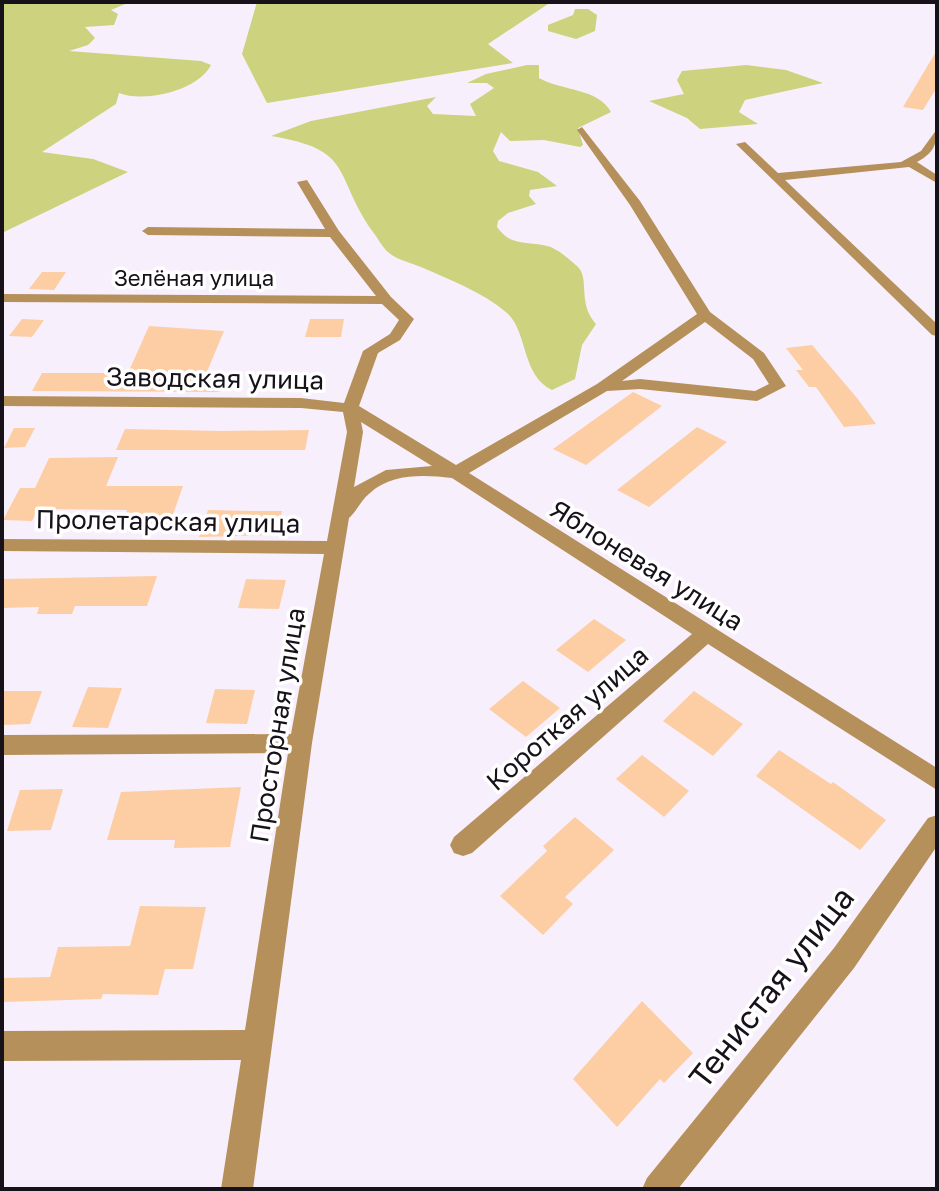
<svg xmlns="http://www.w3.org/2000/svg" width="939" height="1191" viewBox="0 0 939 1191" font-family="'Golos Text',sans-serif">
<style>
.green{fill:#ccd27d}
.building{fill:#fdcea4}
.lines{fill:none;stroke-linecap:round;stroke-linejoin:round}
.street{fill:#b6905a;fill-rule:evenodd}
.labels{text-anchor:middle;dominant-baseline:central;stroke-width:7;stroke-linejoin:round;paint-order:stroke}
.far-street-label{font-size:22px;fill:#171119;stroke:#fff}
.street-label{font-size:26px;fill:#171119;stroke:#fff}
.near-street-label{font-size:32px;fill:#171119;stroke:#fff}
</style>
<rect width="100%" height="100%" fill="#f8effc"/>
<g class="green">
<path d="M2,2h128l-19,8 7,4 -4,11 -29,2 10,11 -7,7 -19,6 132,10 10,4c-13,26 -67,38 -92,28l-3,11 -74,48 51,7 35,13 -126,61z"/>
<path d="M257,2h294l-63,42 25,19 -246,40 -25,-49z"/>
<path d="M575,9h13l9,6 -2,16 -19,8 -28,-8v-6l25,-10z"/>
<path d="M527,65h12v13c23,13 59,10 72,34l-33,16 5,17 -3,2 -36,-7 -34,1 -9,-9 -8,19 6,10 39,11 19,14 -27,4 -1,6 7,8 -28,9 -10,8 -1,6c14,20 29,14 50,19 10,2 23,14 31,21 12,12 -1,36 18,57l-14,21 -7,34 -23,11c-31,-15 -24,-59 -45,-77 -24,-21 -57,-33 -86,-46 -10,-4 -26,-8 -33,-15 -6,-5 -10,-14 -15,-20 -41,-58 -17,-82 -102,-96l40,-15 125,-24 -9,9 6,8 43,2 -6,-12 24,-16 -7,-5h-20l19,-9z"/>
<path d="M746,65l40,5 37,13 -78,17 -6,12 19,12 -58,5 -13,-11 -38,-17 35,-7 -7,-14 5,-9z"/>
</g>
<g class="building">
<path d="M937,50v37l-14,23 -20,-3z"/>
<path d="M42,272h24l-12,18 -25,-1z"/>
<path d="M22,319l22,1 -12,17 -23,-1z"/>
<path d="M310,319h34l-3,18h-36z"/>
<path d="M149,326l75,5 -18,43h20l-6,18 -188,-1 10,-18h86z"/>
<path d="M812,345l45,53 19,26 -32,3 -28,-40h-7l-13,-17h7l-17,-22z"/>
<path d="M633,392l29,14 -76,59 -33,-16z"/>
<path d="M697,427l30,15 -78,65 -32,-17z"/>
<path d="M14,428h21l-10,19 -21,1z"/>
<path d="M125,429l96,2 88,-1 -4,20h-189z"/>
<path d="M118,457l-12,29h77l-13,37h-48l5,-13 -89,-1 -6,12 -29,-1 17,-32h15l14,-30z"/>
<path d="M208,510l44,1h30l-6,24 -77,2z"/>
<path d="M157,576l-10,30h-72l-3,8h-35l2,-7 -37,1v-29z"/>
<path d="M246,579l40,1 -7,29 -41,-1z"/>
<path d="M594,619l32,21 -38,32 -32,-22z"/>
<path d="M523,681l37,27 -34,29 -37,-28z"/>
<path d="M88,687l34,1 -14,40 -36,-1z"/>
<path d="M215,689l40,1 -8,34 -41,-1z"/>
<path d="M2,691h40l-12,33 -28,1z"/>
<path d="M694,691l49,33 -30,32 -50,-35z"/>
<path d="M779,750l52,34 2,-2 53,38 -26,30 -104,-74z"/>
<path d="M642,755l47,36 -25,26 -48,-38z"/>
<path d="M241,787l-11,60 -56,1 1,-8h-68l14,-48z"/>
<path d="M63,789l-12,41 -44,1 13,-41z"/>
<path d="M575,817l39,33 -49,47 8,7 -30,31 -43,-39 47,-45 -4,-5z"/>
<path d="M140,906l66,1 -13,62h-28l-7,26 -55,-1 -2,5 -99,3v-24l48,-1 8,-30 72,-1z"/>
<path d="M642,1001l51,52 -29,30 -4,-4 -43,48 -44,-48z"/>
</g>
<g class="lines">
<g class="street">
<path d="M582,127l58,74 70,111 54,41 22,33 -29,15 -117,-12 -33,2 -138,82 468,295v22l-229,-146 -236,209 -9,3 -9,-3 -4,-8 4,-8 238,-203 -240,-156c-28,-3 -60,-5 -82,15 -9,7 -13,18 -21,25l-37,225 -59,446h-32l20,-129 -239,1v-30l243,-1 43,-277 -286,2v-20l289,-1 33,-180 -322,-3v-12l325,2 20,-109 -4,-20 -42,-4 -299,-2v-10l299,2 43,5 19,-52 27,-17 9,-14 -17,-16 -380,-2v-8l374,2 -46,-59 -182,-2 -6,-4 6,-4 177,2 -28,-47 10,-2 32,51 52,66 23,22 -14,21 -22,13 -19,53 97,59 141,-81 100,-70 -67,-109 -53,-75zM705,322l48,37 16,25 -14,7 -115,-12 -18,2zM361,422l71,44 -46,4 -32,17 9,-55z"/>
<path d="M937,129c0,17 -5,25 -20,33l20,13v8l-28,-16 -124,13 152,144v12l-5,-1 -196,-191 9,-2 33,31 123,-11 20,-11z"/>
<path d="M937,815v31l-83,122 -176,221h-36l5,-11 187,-230 94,-130z"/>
</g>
</g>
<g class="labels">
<g class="far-street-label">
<text x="194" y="277">Зелёная улица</text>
</g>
<g class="street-label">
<text transform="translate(215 378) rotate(1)">Заводская улица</text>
<text transform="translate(168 521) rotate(1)">Пролетарская улица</text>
<text transform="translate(647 565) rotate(32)">Яблоневая улица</text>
<text transform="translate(567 718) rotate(-41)">Короткая улица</text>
<text transform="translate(277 725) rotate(-81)">Просторная улица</text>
</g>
<g class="near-street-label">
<text transform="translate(771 987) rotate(-52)">Тенистая улица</text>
</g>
</g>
<rect width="939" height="1191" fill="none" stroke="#171119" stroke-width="8"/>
</svg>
